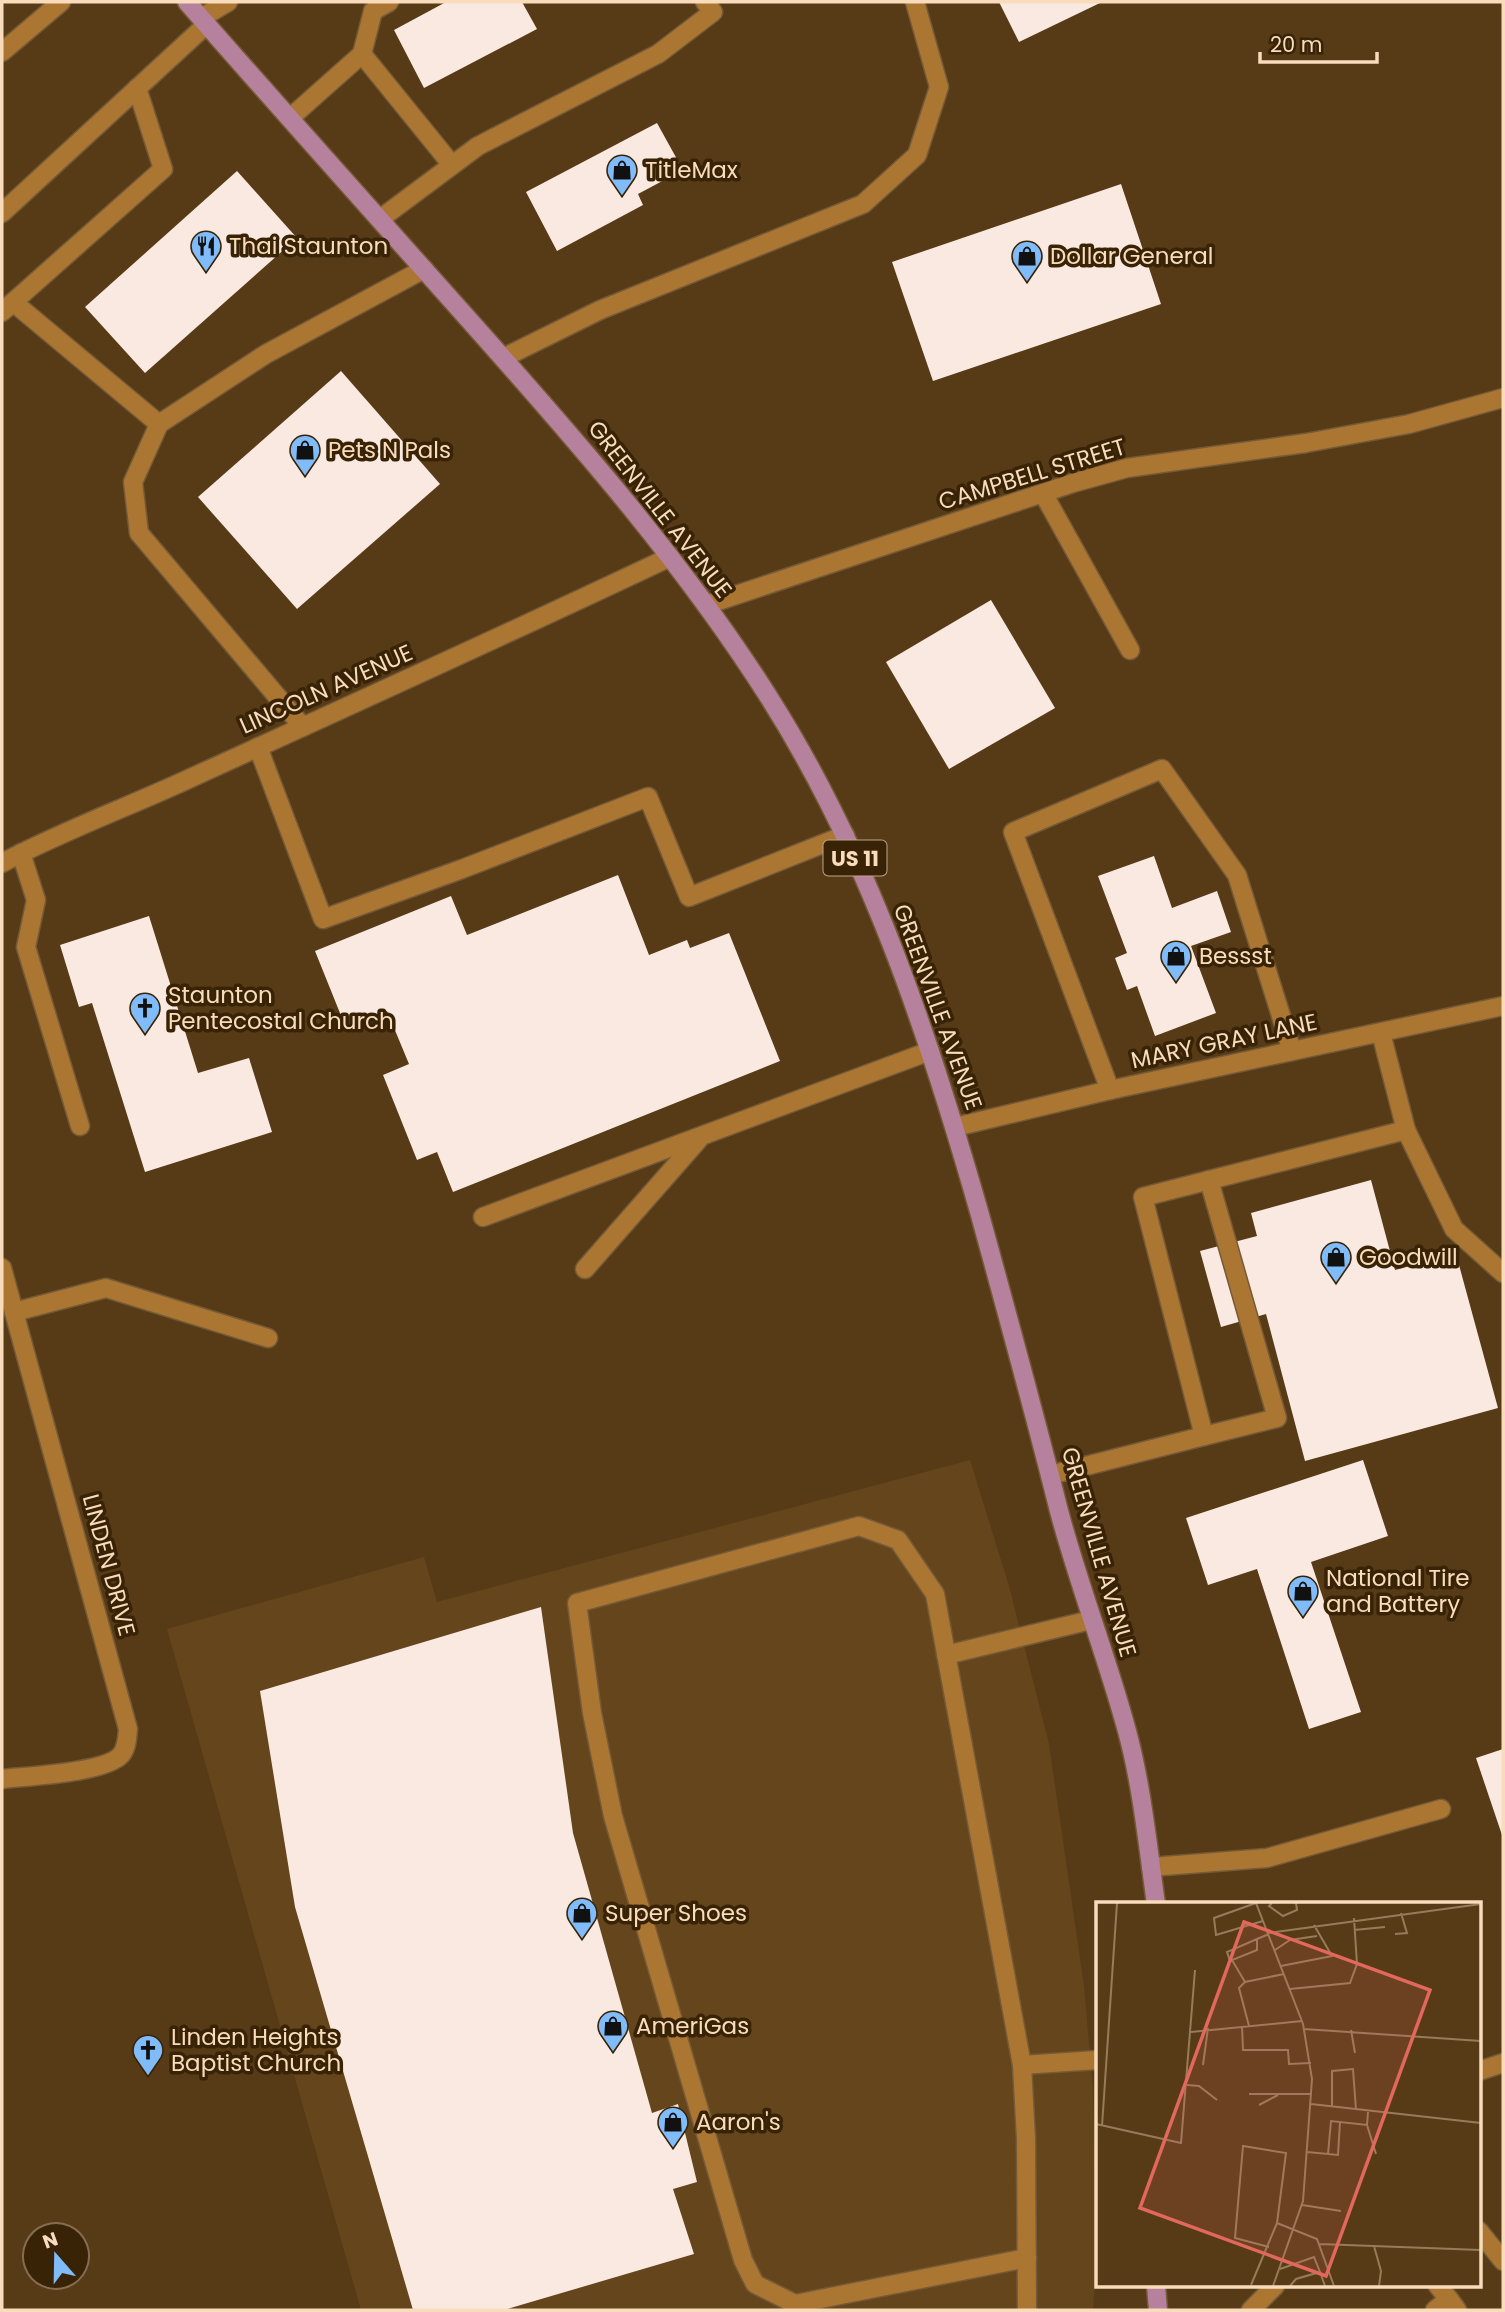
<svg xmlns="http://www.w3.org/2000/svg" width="1505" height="2312" viewBox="0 0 1505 2312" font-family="Poppins,sans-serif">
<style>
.built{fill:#64451c}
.building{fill:#f9e9e0}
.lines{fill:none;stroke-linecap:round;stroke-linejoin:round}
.service-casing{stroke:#755a38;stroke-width:21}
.minor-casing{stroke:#755a38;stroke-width:21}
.tertiary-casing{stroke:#755a38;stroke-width:21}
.primary-casing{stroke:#755a38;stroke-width:21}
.service{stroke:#ab7632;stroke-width:18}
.minor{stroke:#ab7632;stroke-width:18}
.tertiary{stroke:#ab7632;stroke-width:18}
.primary{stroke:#b6819c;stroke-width:18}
.labels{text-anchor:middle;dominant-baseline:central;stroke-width:7;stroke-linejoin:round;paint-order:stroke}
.shield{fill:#392306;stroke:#bfa485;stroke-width:2}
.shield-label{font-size:21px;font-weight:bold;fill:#f9dcbc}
.poi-label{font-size:23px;fill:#f9dcbc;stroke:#392306;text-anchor:start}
.street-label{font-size:23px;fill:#f9dcbc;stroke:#392306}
.inset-road{fill:none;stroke:#987b59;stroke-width:2}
.view{fill:#e2675c;fill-opacity:0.15;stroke:#e2675c;stroke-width:3.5}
.inset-edge{fill:none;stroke:#f9dcbc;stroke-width:3.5}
</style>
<rect width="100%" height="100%" fill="#573b17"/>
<path class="built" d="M970,1460l39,126 40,158 35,242 9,101 4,161 -4,62h-732l-194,-681 257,-72 13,45z"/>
<g class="building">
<path d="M446,2h76l15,27 -113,59 -30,-58z"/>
<path d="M999,2h103l-83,40z"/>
<path d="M657,123l26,47 -45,24 5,11 -86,46 -31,-59z"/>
<path d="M237,171l60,67 -152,135 -60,-66z"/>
<path d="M1121,184l40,120 -228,77 -41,-119z"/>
<path d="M341,371l99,113 -143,125 -99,-112z"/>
<path d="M991,600l64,108 -106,61 -63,-107z"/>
<path d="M1154,856l18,52 45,-17 14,41 -40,14 25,67 -61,23 -18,-50 -10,4 -12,-32 12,-5 -29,-77z"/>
<path d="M618,875l31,80 38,-15 3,8 39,-15 51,128 -327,131 -16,-40 -20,8 -34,-85 26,-11 -22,-53 -41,17 -31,-77 136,-55 16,39z"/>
<path d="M149,916l49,157 51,-15 23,74 -127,40 -53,-169 -13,4 -19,-62z"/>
<path d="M1371,1180l24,90 61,-16 42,154 -193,53 -39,-147 -45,13 -21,-76 57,-15 -6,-23z"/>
<path d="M1363,1460l25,76 -77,26 50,150 -52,17 -52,-160 -49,16 -22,-67z"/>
<path d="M541,1607l32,226 79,280 26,-9 19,78 -24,7 21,65 -190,56h-91l-118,-403 -35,-216z"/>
<path d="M1503,1749v89l-27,-80z"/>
</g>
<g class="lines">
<g class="service-casing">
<g id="service">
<path d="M2,52l59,-50"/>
<path d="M362,54l90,111"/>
<path d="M290,118l72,-64 11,-43 16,-9"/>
<path d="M2,213l205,-189"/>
<path d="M380,219l98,-73 180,-92 55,-42 -8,-10"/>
<path d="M13,302l146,122"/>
<path d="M2,312l161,-143 -26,-81"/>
<path d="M503,358l97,-48 263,-106 54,-49 22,-68 -24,-85"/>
<path d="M1043,493l87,157"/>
<path d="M303,727l-164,-194 -6,-51 26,-58 107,-70 158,-85"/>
<path d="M258,747l65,172 139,-50 186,-72 41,100 156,-62"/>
<path d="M21,853l15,47 -10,47 54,179"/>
<path d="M1110,1090l-97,-258 149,-63 75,106 55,176"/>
<path d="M1406,1130l48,99 49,44"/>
<path d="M483,1217l447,-166"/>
<path d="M585,1269l114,-130"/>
<path d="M14,1312l92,-24 162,50"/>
<path d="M1204,1436l73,-18 -68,-238"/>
<path d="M1050,1475l154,-39 -61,-239 263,-67 -25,-97"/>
<path d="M946,1655l145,-35"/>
<path d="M1151,1867l116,-9 174,-49"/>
<path d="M1022,2065l4,74 1,171"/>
<path d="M1027,2258l-232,46 -40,-20 -12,-24 -130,-444 -21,-103 -15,-110 282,-77 39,14 37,54 87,471 75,-5"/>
<path d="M1438,2286l11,13"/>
<path d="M1251,2310l24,-24"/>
<path d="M1435,2310l14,-11 8,11"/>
</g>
</g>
<g class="minor-casing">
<g id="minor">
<path d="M201,18l27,-16"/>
<path d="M706,605l367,-122 54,-15 179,-25 103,-19 94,-26"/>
<path d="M2,863c62,-33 129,-57 193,-87 158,-72 317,-144 475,-219"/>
<path d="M955,1127l155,-37 393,-84"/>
<path d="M2,1268l126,461c-1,9 -1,19 -7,26 -16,18 -94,21 -119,24"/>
<path d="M1479,2071l24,-8"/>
</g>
</g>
<g class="tertiary-casing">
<path id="tertiary" d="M1479,2231l24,30"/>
</g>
<g class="primary-casing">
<g id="primary">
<path d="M187,2c96,110 194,219 291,328 104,117 208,236 292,369 100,158 159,337 210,516 27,98 54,197 79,296 20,75 48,146 68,220 15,55 21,117 29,173"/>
<path d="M1156,2286l2,24"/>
</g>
</g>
<use href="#service" class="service"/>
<use href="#minor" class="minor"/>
<use href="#tertiary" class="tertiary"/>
<use href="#primary" class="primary"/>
</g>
<defs>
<g id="shop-pin" transform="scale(1.575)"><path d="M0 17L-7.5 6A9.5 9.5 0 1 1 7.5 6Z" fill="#81bcfa" stroke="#392306"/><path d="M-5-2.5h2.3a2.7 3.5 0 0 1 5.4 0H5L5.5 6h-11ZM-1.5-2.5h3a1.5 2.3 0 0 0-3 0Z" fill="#111"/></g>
<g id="restaurant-pin" transform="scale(1.575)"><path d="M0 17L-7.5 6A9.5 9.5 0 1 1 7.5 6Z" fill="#81bcfa" stroke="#392306"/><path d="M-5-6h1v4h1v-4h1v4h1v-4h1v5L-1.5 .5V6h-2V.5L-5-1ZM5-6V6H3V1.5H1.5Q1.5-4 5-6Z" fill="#111"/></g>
<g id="church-pin" transform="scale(1.575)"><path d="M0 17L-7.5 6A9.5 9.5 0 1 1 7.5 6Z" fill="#81bcfa" stroke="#392306"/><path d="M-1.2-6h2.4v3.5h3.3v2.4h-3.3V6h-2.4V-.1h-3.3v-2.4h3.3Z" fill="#111"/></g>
</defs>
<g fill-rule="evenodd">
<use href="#shop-pin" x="622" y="170"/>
<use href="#restaurant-pin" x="206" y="246"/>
<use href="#shop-pin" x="1027" y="256"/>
<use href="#shop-pin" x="305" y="450"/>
<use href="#shop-pin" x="1176" y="956"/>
<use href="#church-pin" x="145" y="1008"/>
<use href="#shop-pin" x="1336" y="1257"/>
<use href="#shop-pin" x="1303" y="1591"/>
<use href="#shop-pin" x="582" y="1913"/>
<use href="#shop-pin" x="613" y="2026"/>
<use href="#church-pin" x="148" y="2050"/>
<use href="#shop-pin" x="673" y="2122"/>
</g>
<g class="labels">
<rect class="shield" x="823.5" y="840.5" width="63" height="35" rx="5"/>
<g class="shield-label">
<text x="855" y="858">US 11</text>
</g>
<g class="poi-label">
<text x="645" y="170">TitleMax</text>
<text x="229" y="246">Thai Staunton</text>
<text x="1050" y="256">Dollar General</text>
<text x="328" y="450">Pets N Pals</text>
<text x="1199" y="956">Bessst</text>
<text x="168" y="995">Staunton<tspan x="168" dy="26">Pentecostal Church</tspan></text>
<text x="1359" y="1257">Goodwill</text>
<text x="1326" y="1578">National Tire<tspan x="1326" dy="26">and Battery</tspan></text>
<text x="605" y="1913">Super Shoes</text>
<text x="636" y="2026">AmeriGas</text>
<text x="171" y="2037">Linden Heights<tspan x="171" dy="26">Baptist Church</tspan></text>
<text x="696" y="2122">Aaron's</text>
</g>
<g class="street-label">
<text transform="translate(1032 474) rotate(-17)">CAMPBELL STREET</text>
<text transform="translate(660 509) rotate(52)">GREENVILLE AVENUE</text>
<text transform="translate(326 689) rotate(-24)">LINCOLN AVENUE</text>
<text transform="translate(938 1007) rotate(70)">GREENVILLE AVENUE</text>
<text transform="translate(1224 1041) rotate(-12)">MARY GRAY LANE</text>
<text transform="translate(1099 1552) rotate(74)">GREENVILLE AVENUE</text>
<text transform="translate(109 1565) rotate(75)">LINDEN DRIVE</text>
</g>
</g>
<g transform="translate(1096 1902)">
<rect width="385" height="385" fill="#573b17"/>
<path class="inset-road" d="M160,1l-42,15 2,17 47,-14M160,1l47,121 9,55 -9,122 -30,85M176,1l-3,3 14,10 14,-6 -1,-7M258,28l31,-3M172,31l213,-29M299,32l12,-1 -6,-20M161,37v11l-27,11 -3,-9 30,-13 12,-5M179,48l15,-10 27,-4M136,58l13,22M185,64l51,-10 -18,-31M194,87l60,-6 7,-19 -3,-46M146,124l1,24h45l1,14 22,-1M153,124l-10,-38 6,-6 39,-8M208,127l177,12M255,128l4,23M95,130l111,-11M107,163l5,-37M91,183l12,1 18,14M153,192h63M215,202l170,19M163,203l19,-10M236,205v-36l21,-2 3,41M0,222l85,19 14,-173M271,223l9,29M6,224l15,-223M211,250l21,2 3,-33 36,4 1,-13M232,252l10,1 2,-33M206,303l39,6M223,342l162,6M278,344l7,25 -2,15M173,345l-34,-9 8,-92 43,7 -9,70 40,16 17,47M184,367l34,-12 6,15M155,383l26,-62M194,384l6,-7 24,-7 5,14"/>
<path class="view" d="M148,20l186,68 -104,286 -186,-68z"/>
<rect width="385" height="385" class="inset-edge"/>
</g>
<rect width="1505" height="2312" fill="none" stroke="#f9dcbc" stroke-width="7"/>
<g transform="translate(56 2256) rotate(340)"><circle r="33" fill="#392306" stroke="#866d4f" stroke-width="2"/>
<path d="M0-5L12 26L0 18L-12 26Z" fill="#81bcfa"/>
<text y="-10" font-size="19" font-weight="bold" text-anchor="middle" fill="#f9dcbc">N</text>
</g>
<path d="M1260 52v10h117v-10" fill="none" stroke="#f9dcbc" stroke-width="3.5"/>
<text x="1270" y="52" font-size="21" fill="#f9dcbc" stroke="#392306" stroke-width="5" paint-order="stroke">20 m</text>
</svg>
